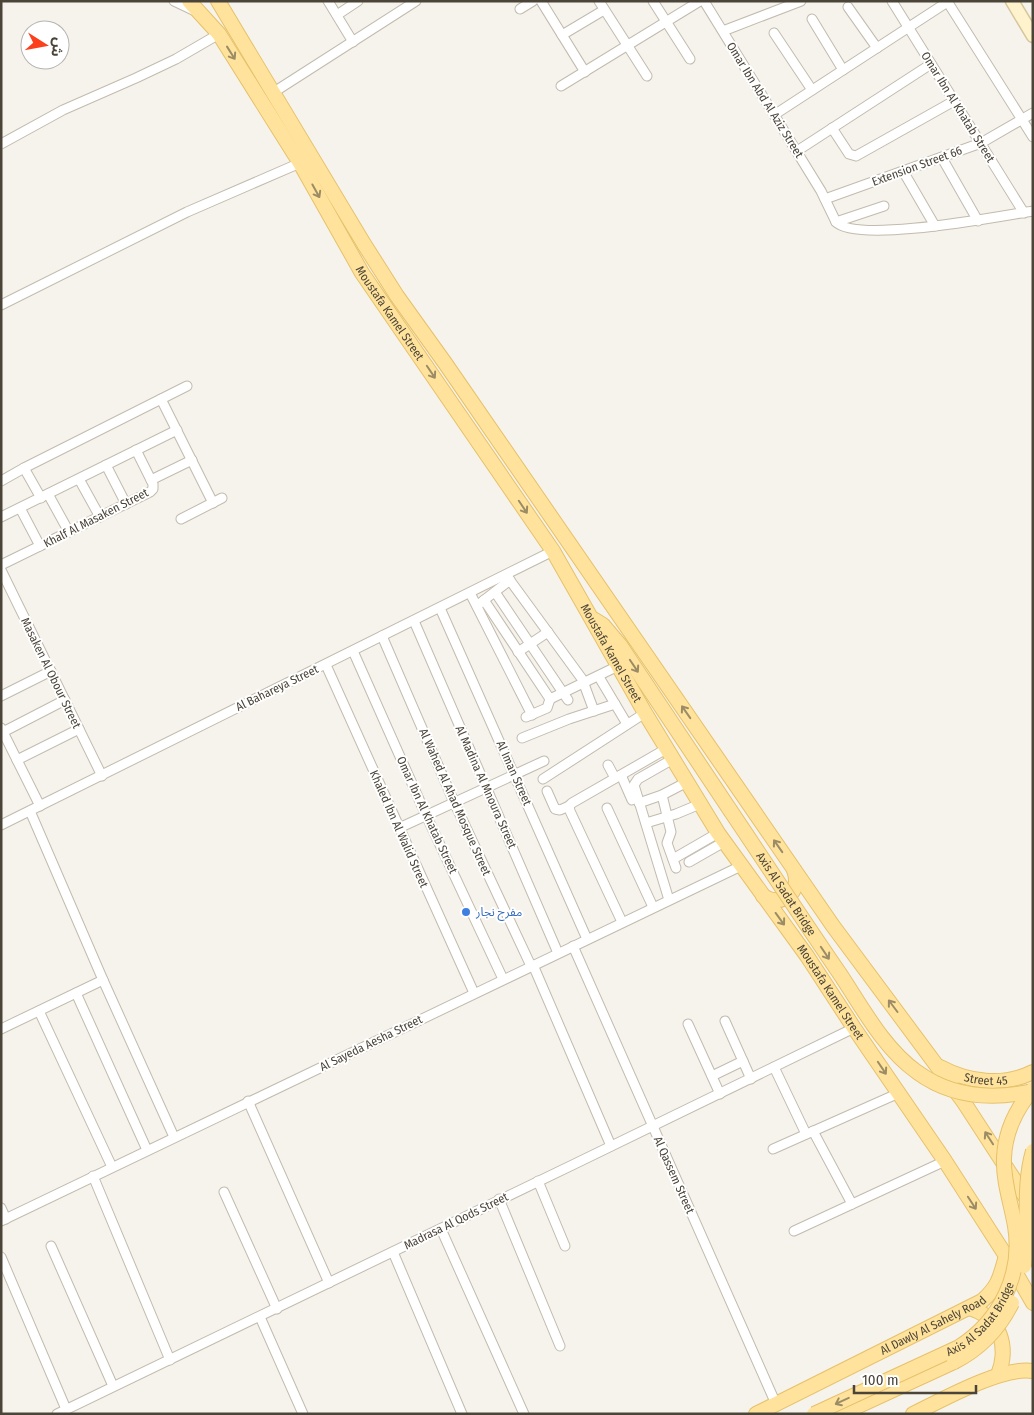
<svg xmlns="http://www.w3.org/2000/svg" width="1034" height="1415" viewBox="0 0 1034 1415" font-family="'Fira Sans Condensed','Noto Sans Arabic',sans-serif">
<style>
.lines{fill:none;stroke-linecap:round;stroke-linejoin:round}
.street-casing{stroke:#c2bbae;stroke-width:11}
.secondary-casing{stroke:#d6c79b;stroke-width:15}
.primary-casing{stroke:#e6c16a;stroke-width:16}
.street{stroke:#fff;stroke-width:9}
.secondary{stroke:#fff3cd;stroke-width:12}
.primary{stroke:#ffe39c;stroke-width:14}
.primary-bridge-casing{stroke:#e6c16a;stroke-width:16;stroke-linecap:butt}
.primary-bridge{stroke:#ffe39c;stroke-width:14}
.oneway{stroke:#9c8c66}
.shop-dot{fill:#3f7fe0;stroke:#fff;stroke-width:2}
.labels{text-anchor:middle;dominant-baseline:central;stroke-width:4;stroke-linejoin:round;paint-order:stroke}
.street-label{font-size:12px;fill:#4b4439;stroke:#fff}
.shop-label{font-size:12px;fill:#366cbe;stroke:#fff;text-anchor:start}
</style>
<rect width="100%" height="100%" fill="#f6f3ec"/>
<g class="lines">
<g class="street-casing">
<g id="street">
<path d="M174,1l21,10"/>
<path d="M328,1l25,41"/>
<path d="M541,1l44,71"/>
<path d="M599,1l48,75"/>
<path d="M653,1l37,58"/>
<path d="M704,1l117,190 15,31c21,22 164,-6 197,-11"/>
<path d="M892,1l132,212"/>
<path d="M947,1l86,136"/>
<path d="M848,7l29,41"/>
<path d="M520,9l13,-8"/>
<path d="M337,15l21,-14"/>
<path d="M812,19l31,51"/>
<path d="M723,31l78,-30"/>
<path d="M774,33l38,57"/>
<path d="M562,35l42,-25"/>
<path d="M561,86l139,-85"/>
<path d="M274,92l142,-91"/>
<path d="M774,115l175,-114"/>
<path d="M832,128l17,26 7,2 98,-55"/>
<path d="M1,144l62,-34 73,-32 40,-19 43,-25"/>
<path d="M797,151l134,-87"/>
<path d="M942,158l36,63"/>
<path d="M903,171l32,55"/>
<path d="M825,199l156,-56 52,-30"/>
<path d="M836,222l48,-16"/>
<path d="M1,305l186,-93 113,-49"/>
<path d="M161,399l52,104"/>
<path d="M106,465l20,39"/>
<path d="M24,468l17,30"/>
<path d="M79,479l21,38"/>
<path d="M151,480l41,-20"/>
<path d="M1,481l23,-13 163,-82"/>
<path d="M48,494l21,38"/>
<path d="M20,508l20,38"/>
<path d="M1,517l176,-87"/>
<path d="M181,519l41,-21"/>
<path d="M1,565l149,-73 3,-3v-5l-17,-34"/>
<path d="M1,570l101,206"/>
<path d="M506,575l79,108"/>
<path d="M495,592l73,108"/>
<path d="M470,593l62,122"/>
<path d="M484,600l66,99 68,-33"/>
<path d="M479,604l31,-24"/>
<path d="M440,608l147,331"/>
<path d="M414,621l144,332"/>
<path d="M382,636l72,166 77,164"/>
<path d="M353,651l73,164 77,164"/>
<path d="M518,652l30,-20"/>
<path d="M326,665l148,328"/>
<path d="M599,677l28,47"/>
<path d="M584,684l10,27"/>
<path d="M1,696l50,-25"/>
<path d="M526,717l21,-9 3,-9"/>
<path d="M1,728l39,78"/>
<path d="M3,732l62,-32"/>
<path d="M522,738l47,-19 46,-15"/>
<path d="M17,760l62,-31"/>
<path d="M608,765l7,13"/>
<path d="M621,775l11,25"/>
<path d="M543,779l102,-66"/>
<path d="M547,791l8,18 5,1 9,-4"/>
<path d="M662,795l9,37 -4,11 9,25"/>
<path d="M639,803l23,-8 25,-13"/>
<path d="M607,808l46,99"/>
<path d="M30,811l73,169 71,157"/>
<path d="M646,823l30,-9 24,-10"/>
<path d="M1,825l552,-274"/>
<path d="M399,828l145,-67"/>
<path d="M673,859l45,-26"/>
<path d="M689,862l35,-20"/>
<path d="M669,900l-35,-115 4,-6 35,-20"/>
<path d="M622,922l-52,-111 -1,-5 3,-3 94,-54"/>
<path d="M573,946l203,458"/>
<path d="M533,965l78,181"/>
<path d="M76,993l71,157"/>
<path d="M39,1011l73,156"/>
<path d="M725,1021l26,58"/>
<path d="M688,1024l32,70"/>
<path d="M1,1029l102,-49"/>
<path d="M774,1067l32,67"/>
<path d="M712,1076l31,-15"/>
<path d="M248,1101l81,182"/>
<path d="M813,1131l39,73"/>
<path d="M773,1149l126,-56"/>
<path d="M93,1176l77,184"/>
<path d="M538,1181l27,65"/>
<path d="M224,1192l53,117"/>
<path d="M499,1199l61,147"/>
<path d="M1,1208l5,11"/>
<path d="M1,1221l740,-355"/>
<path d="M441,1229l83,185"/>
<path d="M794,1231l151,-70"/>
<path d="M51,1246l62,140"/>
<path d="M393,1252l69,162"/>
<path d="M1,1257l65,152"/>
<path d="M260,1317l43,97"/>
<path d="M57,1414c265,-129 532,-256 797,-386"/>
</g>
</g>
<g class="secondary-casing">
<path id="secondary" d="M1012,1l21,35"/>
</g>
<g class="primary-casing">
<g id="primary">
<path id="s1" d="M189,1l30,33 81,129 62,110 191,278 92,162 73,120 89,123 47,72 91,133 61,95 27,47"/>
<path d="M218,1l146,243 33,52 48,67 388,563 130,175 67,103"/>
<path d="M595,620l8,5 17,20 110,165"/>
<path d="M763,896c20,12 39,-4 31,-26"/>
<path id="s2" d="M940,1067c28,15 63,20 93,5"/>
<path d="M969,1308c32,9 40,39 29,67"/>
<path id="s3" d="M756,1414l226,-113c17,-15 18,-24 24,-45"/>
<path d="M841,1414l113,-52"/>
<path d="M913,1414c29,-14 89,-48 120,-43"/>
</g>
</g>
<use href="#street" class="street"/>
<use href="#secondary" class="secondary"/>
<use href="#primary" class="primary"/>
<g class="primary-bridge-casing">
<g id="primary-bridge">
<path id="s4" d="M730,810c37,55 73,110 110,164 22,33 44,75 77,98 34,25 75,28 116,19"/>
<path d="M1024,1266c6,-39 -2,-77 9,-115"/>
<path d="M954,1362c26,-13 45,-33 58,-59"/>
<path id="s5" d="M814,1414l145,-67c41,-26 64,-73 56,-121 -4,-23 -12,-45 -11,-68 1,-26 12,-49 29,-69"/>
</g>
</g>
<use href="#primary-bridge" class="primary-bridge"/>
</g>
<defs><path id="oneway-shaft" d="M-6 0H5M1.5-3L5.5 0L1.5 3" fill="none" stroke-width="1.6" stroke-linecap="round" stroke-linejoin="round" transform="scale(1.25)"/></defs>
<g class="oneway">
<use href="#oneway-shaft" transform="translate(231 53) rotate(58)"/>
<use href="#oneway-shaft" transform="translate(316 191) rotate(61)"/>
<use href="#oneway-shaft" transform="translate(431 372) rotate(56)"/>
<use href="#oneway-shaft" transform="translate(523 507) rotate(56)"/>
<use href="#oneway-shaft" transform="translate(634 666) rotate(56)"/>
<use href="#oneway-shaft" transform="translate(686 712) rotate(-125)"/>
<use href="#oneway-shaft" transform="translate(778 846) rotate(-125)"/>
<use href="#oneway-shaft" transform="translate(780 919) rotate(54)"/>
<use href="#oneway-shaft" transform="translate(825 953) rotate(56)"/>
<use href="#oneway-shaft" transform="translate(893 1006) rotate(-127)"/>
<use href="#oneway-shaft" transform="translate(882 1068) rotate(56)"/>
<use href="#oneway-shaft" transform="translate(989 1138) rotate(-123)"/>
<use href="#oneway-shaft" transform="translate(972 1203) rotate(57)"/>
<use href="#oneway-shaft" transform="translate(842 1401) rotate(155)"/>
</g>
<circle class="shop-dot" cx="466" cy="912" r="5"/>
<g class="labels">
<g class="street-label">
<text transform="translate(765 100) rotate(58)">Omar Ibn Abd Al Aziz Street</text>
<text transform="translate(958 107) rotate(58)">Omar Ibn Al Khatab Street</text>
<text transform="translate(917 166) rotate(-20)">Extension Street 66</text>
<text stroke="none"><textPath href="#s1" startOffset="372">Moustafa Kamel Street</textPath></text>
<text transform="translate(96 518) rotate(-27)">Khalf Al Masaken Street</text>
<text stroke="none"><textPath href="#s1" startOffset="778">Moustafa Kamel Street</textPath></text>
<text transform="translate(51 673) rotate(64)">Masaken Al Obour Street</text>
<text transform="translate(277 688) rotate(-26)">Al Bahareya Street</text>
<text transform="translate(514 773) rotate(66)">Al Iman Street</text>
<text transform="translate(486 787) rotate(66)">Al Madina Al Mnoura Street</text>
<text transform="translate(455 802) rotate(66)">Al Wahed Al Ahad Mosque Street</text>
<text transform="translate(427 815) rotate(65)">Omar Ibn Al Khatab Street</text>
<text transform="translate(399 829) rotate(66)">Khaled Ibn Al Walid Street</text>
<text stroke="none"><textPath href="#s4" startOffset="101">Axis Al Sadat Bridge</textPath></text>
<text stroke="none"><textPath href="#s1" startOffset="1182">Moustafa Kamel Street</textPath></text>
<text transform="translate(371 1043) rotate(-26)">Al Sayeda Aesha Street</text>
<text stroke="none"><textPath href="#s2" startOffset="48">Street 45</textPath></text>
<text transform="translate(674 1175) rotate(66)">Al Qassem Street</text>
<text transform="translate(456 1221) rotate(-26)">Madrasa Al Qods Street</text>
<text stroke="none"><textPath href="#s5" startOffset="195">Axis Al Sadat Bridge</textPath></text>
<text stroke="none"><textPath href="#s3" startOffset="198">Al Dawly Al Sahely Road</textPath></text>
</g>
<g class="shop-label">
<text x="476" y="912">مفرح نجار</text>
</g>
</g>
<rect width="1034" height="1415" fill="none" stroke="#4b4439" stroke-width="5"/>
<g transform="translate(45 45) rotate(101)"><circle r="24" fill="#ffffff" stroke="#b7b4b0"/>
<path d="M0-4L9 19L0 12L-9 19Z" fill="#fc3f1d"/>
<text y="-8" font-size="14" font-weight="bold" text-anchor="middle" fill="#4b4439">ش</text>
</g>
<path d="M854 1385v8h122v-8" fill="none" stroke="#4b4439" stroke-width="2.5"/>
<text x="862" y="1385" font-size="15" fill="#4b4439" stroke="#ffffff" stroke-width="4" paint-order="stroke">100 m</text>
</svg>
